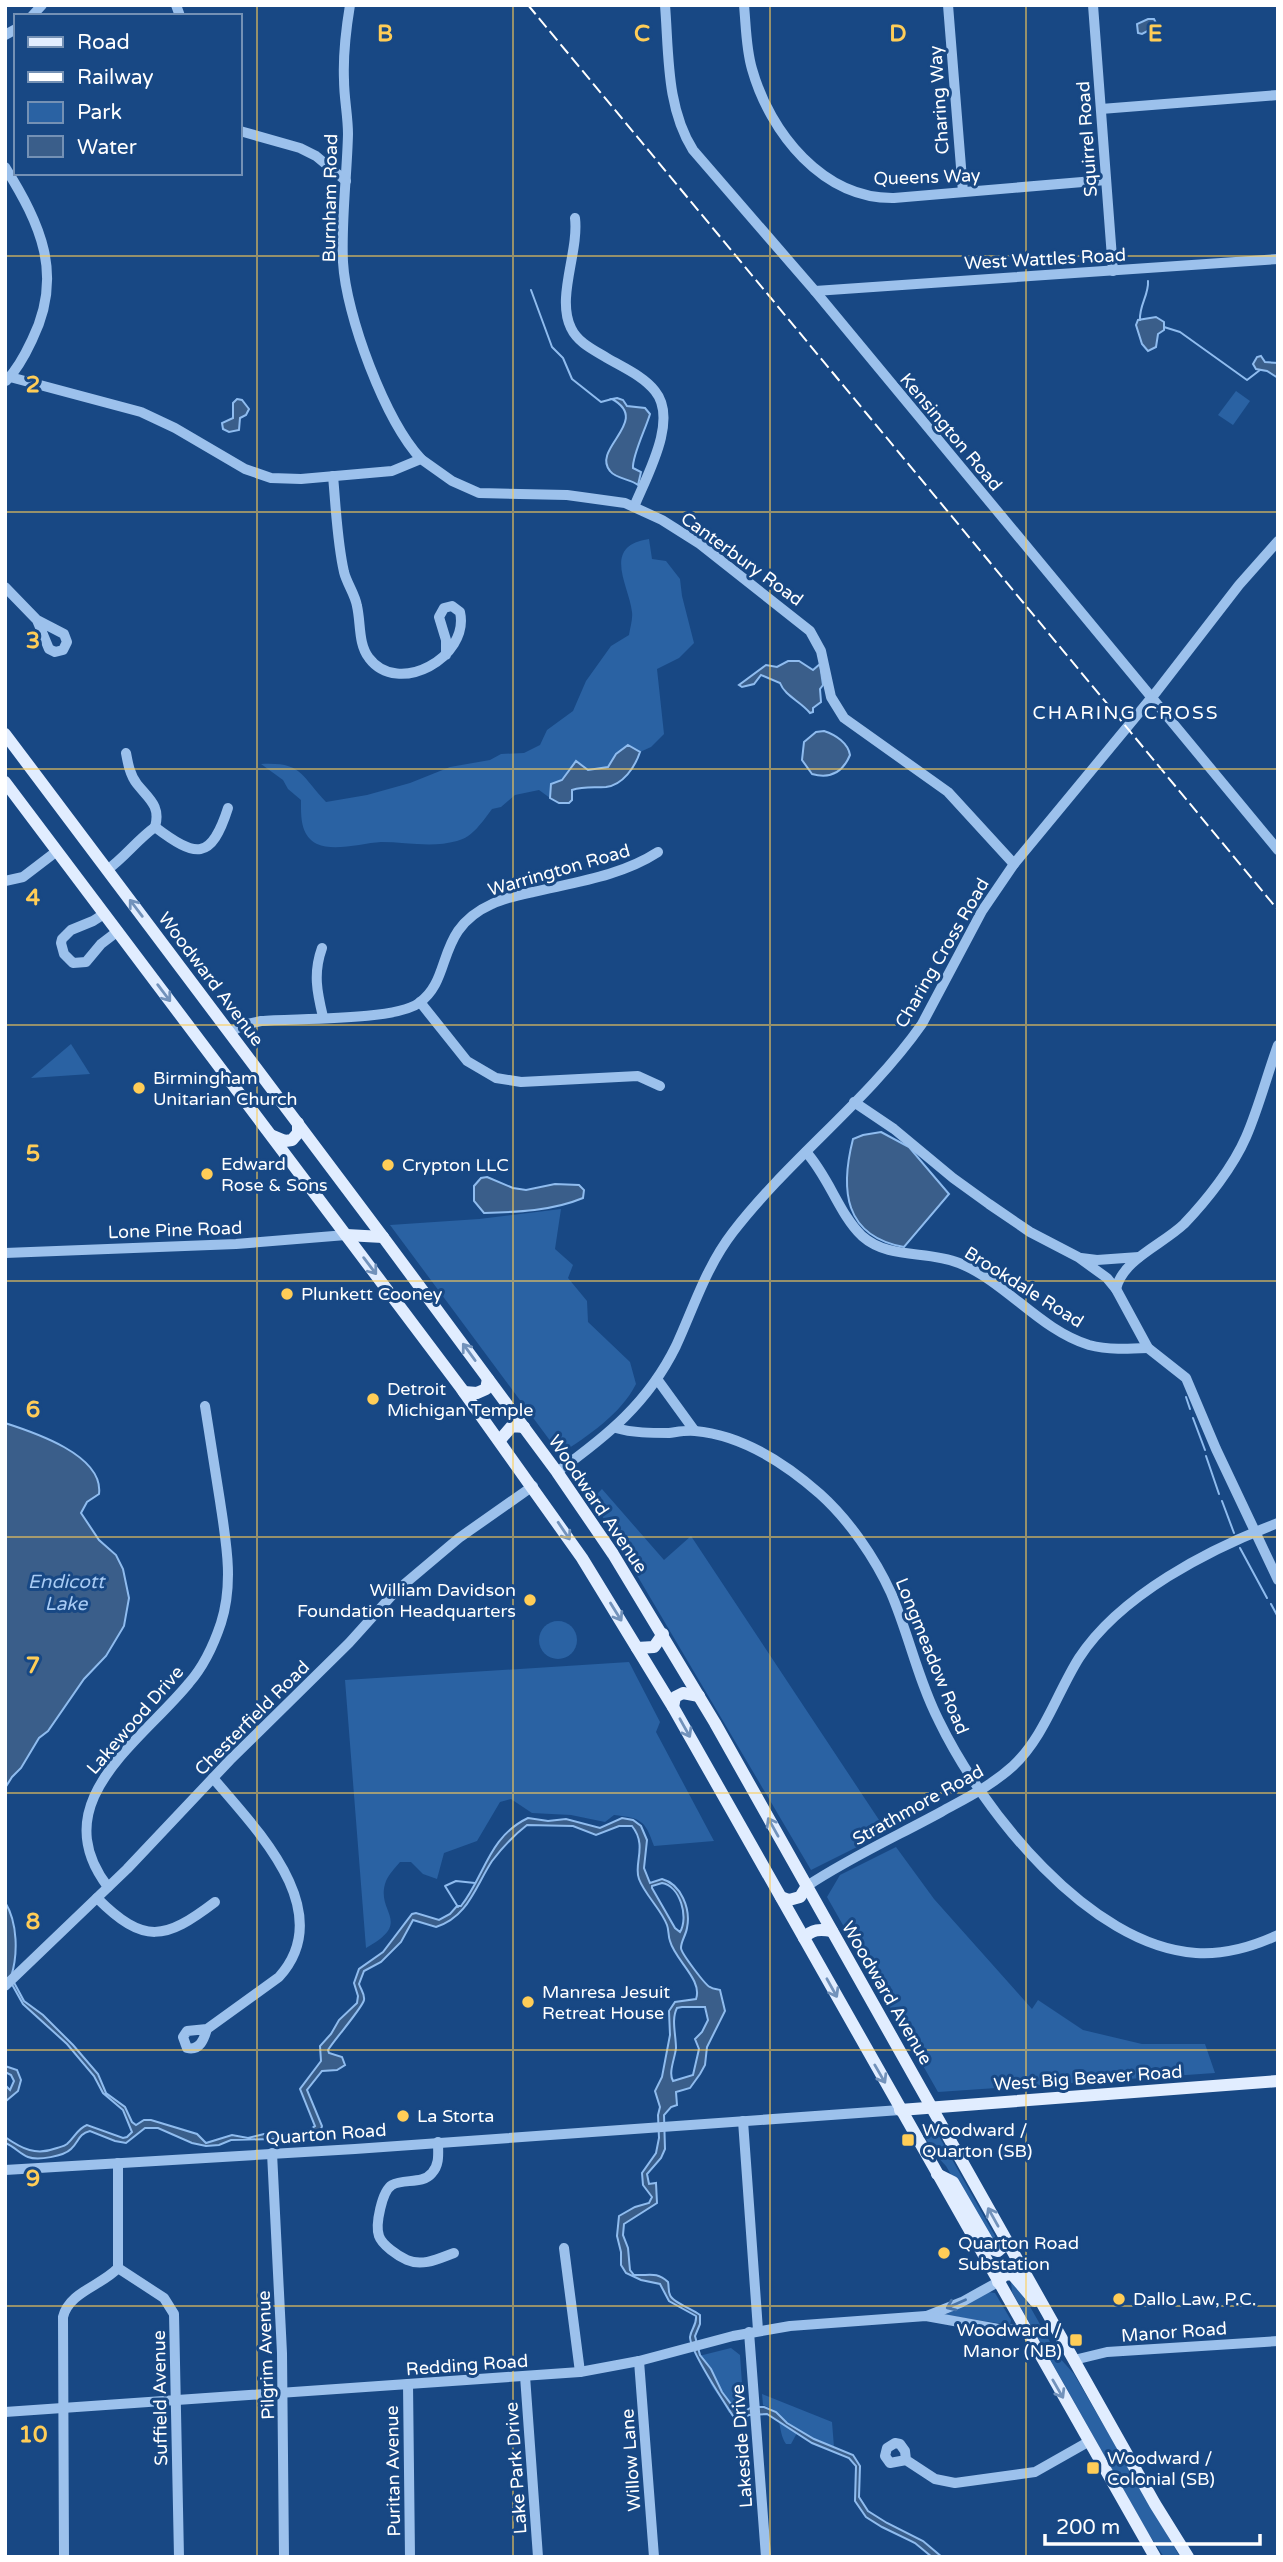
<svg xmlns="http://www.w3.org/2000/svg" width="1283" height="2562" viewBox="0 0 1283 2562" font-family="'Varela Round',sans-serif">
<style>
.green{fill:#2a62a3}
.water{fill:#3a5e8a;stroke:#8fbcef;stroke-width:2;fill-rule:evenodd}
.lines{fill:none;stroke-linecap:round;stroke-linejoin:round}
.stream{stroke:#8fbcef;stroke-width:2}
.minor{stroke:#9cc1ec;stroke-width:10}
.major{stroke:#e1edff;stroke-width:12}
.rail{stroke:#fff;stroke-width:2;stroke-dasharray:12 5;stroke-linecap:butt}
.oneway{stroke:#7292bb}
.oneway2{stroke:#4672a8}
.grid{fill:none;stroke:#ffcd57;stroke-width:2;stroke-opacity:0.55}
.poi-dot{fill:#ffcd57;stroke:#184884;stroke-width:2.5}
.labels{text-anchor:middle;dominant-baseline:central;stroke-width:6;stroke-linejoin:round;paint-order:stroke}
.street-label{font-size:18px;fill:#fff;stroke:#184884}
.poi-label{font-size:18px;fill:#fff;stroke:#184884;text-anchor:start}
.neighbourhood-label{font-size:19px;letter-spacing:2px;fill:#fff;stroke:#184884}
.water-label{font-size:19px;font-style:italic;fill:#a8cbf4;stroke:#184884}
.grid-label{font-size:23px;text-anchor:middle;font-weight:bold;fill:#ffcd57;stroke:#184884;stroke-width:6;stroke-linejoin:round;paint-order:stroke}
</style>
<rect width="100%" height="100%" fill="#184884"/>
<g class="green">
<path d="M1236,391l14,10 -17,24 -15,-10z"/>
<path d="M649,539l3,20 14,2 14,18 2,17 12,47 -15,15 -22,11 7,65 -13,13 -11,5 -13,-7 -11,9 -8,13c-12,3 -23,5 -32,-6l-14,19 -11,4 -1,14 -11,-8 -24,5 -14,12 -9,2c-10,13 -19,28 -35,32 -25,7 -51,1 -76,1 -18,1 -47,10 -64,2 -17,-9 -16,-28 -16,-44l-13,-11 -5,-9 -22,-16c42,-2 39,11 65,38l41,-7 43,-12 40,-16 40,-7 11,-6 23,-1 16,-8 7,-15 26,-19 13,-30 25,-35 18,-11c1,-7 4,-16 3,-23 -3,-27 -31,-66 17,-73z"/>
<path d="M71,1044l19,30 -59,4z"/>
<path d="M561,1209l-6,40 18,16 -5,13 19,23 1,21 42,40 6,22c-15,30 -48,52 -76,70l-170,-229 89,-6z"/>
<path d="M602,1489l62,71 27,-24 196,296 -76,38 -219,-371z"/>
<circle cx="558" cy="1640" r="19"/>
<path d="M629,1662l31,60 -4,10 58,109 -60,5c-9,-26 -13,-28 -40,-31l-9,7 -34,-7 -39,-2 -21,-14 -11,3 -23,39 -33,12 -7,26 -14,-5 -12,-12h-11c-5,6 -11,12 -14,19 -12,32 29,40 -20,67l-21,-268z"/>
<path d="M896,1847l38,52 98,110 6,-9 45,30 59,14h63l10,29 -277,19 -111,-195 13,-22z"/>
<path d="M921,2129h14l60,107v5l-2,1 -5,-4 -42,-72 -13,-14z"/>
<path d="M1011,2282l9,7 38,67 16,18 106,183h-16l-16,-24 -136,-241z"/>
<path d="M988,2292l7,1 16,27 -1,5 -65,-10z"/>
<path d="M731,2348l9,7 4,57 -15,1c-5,-10 -10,-17 -16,-25 -7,-10 -5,-23 -14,-32z"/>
<path d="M762,2394l70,28 2,25 -37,-14 -6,11h-5c-10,-15 -1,-32 -23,-39z"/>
</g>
<g class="water">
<path d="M1148,19h6l2,4 -1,4 -13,7 -4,-1 -1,-9z"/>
<path d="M1156,317l8,5v8l-6,4 -2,13 -8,4 -6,-7 -6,-19 2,-5z"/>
<path d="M1261,356l4,6 13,1v15l-11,-7 -11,-2 -3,-5 4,-7z"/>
<path d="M617,398l6,2 4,6 18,2 5,6c-4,14 -18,42 -17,54l8,4 -3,13c-7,-6 -22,-6 -28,-14 -19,-23 42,-50 2,-72z"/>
<path d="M237,399l5,1 7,9 -3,6 -6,3 -1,12 -10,2 -6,-3 -1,-6 11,-5v-15z"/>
<path d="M788,661h11l14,9 7,-6 3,21 -3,4 1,13 -8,6v4l-3,1c-10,-12 -25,-17 -30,-30l-19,-8 -7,9 -12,3 -3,-2 27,-20 11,2z"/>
<path d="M824,731c12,4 24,12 26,24 -7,17 -20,24 -38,19l-10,-14 2,-18 12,-10z"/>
<path d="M628,745l12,7c-5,15 -17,33 -34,35 -12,1 -22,-1 -34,3v10l-3,3h-10l-9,-5 1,-14 11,-4 14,-19 12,9 20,-3 8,-13z"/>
<path d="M881,1132l28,15 40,47 -45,53c-60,-11 -64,-57 -51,-108l10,-4z"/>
<path d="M487,1177l26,11 13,2 29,-6 24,1 5,5 -1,8c-31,13 -66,14 -99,15l-10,-12v-15l7,-8z"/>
<path d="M5,1423c28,9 99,32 94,71l-12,8 -6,11 18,27 17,15 7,14 6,29 -5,28 -18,30 -22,23 -36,52 -9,7 -18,30 -9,9 -7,11z"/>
<path d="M528,1818l20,3 18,-2 34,9 22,-10 11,2 8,6 6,14 -3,28 6,15 12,-4c19,5 29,30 25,49 -1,7 -6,13 -6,20 0,5 25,38 29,39 3,2 6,2 10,3l5,21 -18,36 -2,18 -5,9 -10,14 -14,4 1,13 -6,2 -7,8 1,34 -4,9 -14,16 2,10 7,-1 1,20 -33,21 -1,11 5,13 2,22 4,5c15,1 22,-4 34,7 1,4 0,9 2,13 2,7 22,14 30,20v9l-5,12 5,19 11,14 11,23 15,20 3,2 12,-7h12l12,5 11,11 27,16 39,16 7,11 -1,31 9,14 19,12 36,18 19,16h-10l-17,-14 -33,-16 -16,-10 -11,-16 1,-35 -7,-8 -37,-15 -45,-29 -18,1 -8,4 -8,-3c-9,-14 -43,-65 -43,-79 1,-8 7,-12 6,-21l-27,-15 -9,-17 -19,-4 -15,-7 -5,-8v-13l-4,-16 2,-20 16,-9 14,-4 3,-6 -9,-12 -1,-12 14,-20 3,-15 -1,-23 2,-8 -5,-16 7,-14 8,-42 -1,-24 6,-9 21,-3c7,-19 -21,-39 -26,-58 -2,-5 -1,-11 -3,-16 -6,-16 -22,-30 -28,-46 -6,-15 9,-33 -7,-53h-13l-23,9 -23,-9 -46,-1c-13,10 -25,23 -35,36 -17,26 -24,56 -56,66l-23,-7 -12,22 -20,20 -17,9 -5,13c2,6 6,10 5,16 -1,7 -30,40 -36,50l1,3 13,4 3,8 -8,5 -15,1 -15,19 15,36 -2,6 -10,6 -79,2 -12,5 -13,1 -14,-3 -34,-15h-13l-19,15 -11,-2 -25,-10c-12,3 -11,11 -19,18 -7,7 -33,12 -43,8 -8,-3 -14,-11 -23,-14v-6c17,12 31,19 52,11 5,-2 6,-1 10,-4 8,-7 10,-15 20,-19l36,13 4,-1 5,-5 -9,-22 -20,-17 -9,-17 -27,-32 -44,-40 -14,-25 -4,-1v-76c13,21 13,53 6,75l13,24 19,14 30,30 25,29 8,19 19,14 7,15 4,3 8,-5h7l46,14 9,9 26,-8 16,3 16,-4 36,-1 9,-3 6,-4 -15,-37 21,-28 -1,-15 11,-12 8,-14 18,-17 1,-7 -4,-13 5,-14 24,-17 29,-38 4,-1 23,7 11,-6 7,-8h4c24,-30 27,-69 67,-88zM662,1883c18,3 27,34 18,49l-5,-4 -23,-40v-2zM682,2007h23l3,13 -6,12 -7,7 4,10 -6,26 -20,6c-5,-8 2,-23 3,-33 0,-13 -5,-29 1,-40z"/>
<path d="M5,2066l12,4 4,10 -3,11 -12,10 -1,10v-26l5,5 4,-9 -3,-6 -6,-3z"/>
</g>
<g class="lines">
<g class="stream">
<path d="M531,290l21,57 11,11 9,21 29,23 11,-3"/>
<path d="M1140,320c-1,-15 9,-25 8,-39"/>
<path d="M1164,327l16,5 67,48 13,-10"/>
<path d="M1186,1397l4,12"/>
<path d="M1193,1418l12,32"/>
<path d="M1206,1456l13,38"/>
<path d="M1222,1501l12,32"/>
<path d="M1240,1548l27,50"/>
<path d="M1271,1604l7,13"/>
<path d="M458,1907l-13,-21 11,-5 19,2"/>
</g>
<g class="minor">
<path d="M176,5l4,11"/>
<path d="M350,5c-4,24 -7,51 -6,75 0,18 4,36 4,54 -1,42 -7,86 -5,128 3,54 42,158 78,197"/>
<path d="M665,5c4,49 1,102 28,145l122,141 463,559"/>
<path d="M744,5c2,21 2,44 8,64 18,64 71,130 142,129l212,-18"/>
<path d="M948,5l15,187"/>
<path d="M1093,5l20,266"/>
<path d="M32,16l10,-11"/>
<path d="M5,35l11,-6"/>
<path d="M1101,109l177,-14"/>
<path d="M240,131l60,17 16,8 30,25"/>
<path d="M5,167c36,58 59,108 27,173 -7,15 -15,30 -26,41"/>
<path d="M575,218c4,34 -19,80 -4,110 7,15 23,22 36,30 17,10 36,18 48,33 24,29 -9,86 -21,116"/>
<path d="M815,291l463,-32"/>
<path d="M10,377l131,35 34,16 70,41 26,9 30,1 91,-8 29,-12 31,22 27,12 88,2 58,8 37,17 38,24 110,87 11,20 10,46 13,21 104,74 66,72"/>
<path d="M333,476c3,32 4,65 11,96 3,12 11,22 13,34 4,17 1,38 12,52 29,39 101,-1 91,-46l-8,-6 -8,2 -5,9 7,23v15"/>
<path d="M5,587l32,33 12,29 6,3 8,-2 4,-8 -3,-8 -27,-14"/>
<path d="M126,753c2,11 4,22 11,31 12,15 24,22 18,43"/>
<path d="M155,827c41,31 56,34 73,-19"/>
<path d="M107,870c18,-13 30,-30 48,-43"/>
<path d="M5,881l18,-4 34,-26"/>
<path d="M104,914l-11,7 -22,9 -9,9 -1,4 3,11 9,9 13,-1 15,-18 17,-13"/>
<path d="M322,948c-9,25 -5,44 1,69"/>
<path d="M420,1002l47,59 29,17 25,4 117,-6 22,10"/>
<path d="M229,1033l14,-8 18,-4c34,-3 133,0 158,-18 35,-25 15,-73 73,-99 12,-6 27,-9 41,-12 43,-10 88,-16 125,-40"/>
<path d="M854,1102l40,27 59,49 36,26 41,28 48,25 29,21 9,11 32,59 38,30 30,71 62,131"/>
<path d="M806,1152c23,25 33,62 56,84 27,24 65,14 97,27 47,19 81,67 130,82 19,5 39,4 59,3"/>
<path d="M5,1253l231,-9 110,-9"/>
<path d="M1081,1258l16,2 42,-3"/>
<path d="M1116,1289c7,-30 46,-44 68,-65 23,-24 49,-57 62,-87 13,-30 21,-62 32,-92"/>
<path d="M657,1379l37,51"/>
<path d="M616,1428c17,5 35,5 53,5 8,-1 17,-3 26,-2 47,4 91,33 125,63 29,26 55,64 71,99 18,42 27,87 48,128 43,89 150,225 257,232 29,2 56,-6 82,-18"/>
<path d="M557,1472c50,-36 91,-69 119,-126 18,-39 30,-79 57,-114 57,-74 135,-131 189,-208l60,-113 32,-47 143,-173 82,-106 39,-44"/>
<path d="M807,1886c42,-28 90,-50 134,-74 25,-14 50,-26 72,-46 31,-29 44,-73 66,-108 41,-63 130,-109 199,-135"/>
<path d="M108,1887c-65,-85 33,-145 81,-204 15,-17 25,-39 32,-60 13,-41 5,-81 -1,-122 -5,-31 -10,-63 -15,-95"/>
<path d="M97,1898c47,47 68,42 118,4"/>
<path d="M5,1986l122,-117 103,-109 119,-117 46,-51 64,-54 74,-52"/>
<path d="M207,2029c-3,10 -7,22 -20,19l-4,-11 4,-6 20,-2 72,-52c60,-66 -24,-149 -66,-199"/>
<path d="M743,2121l15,209"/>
<path d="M438,2142c0,11 2,22 -6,31 -10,12 -28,5 -40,12 -10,6 -17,40 -13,51 3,9 19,20 28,24 16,7 33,-2 47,-7"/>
<path d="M272,2153l10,200 2,204"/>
<path d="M5,2170l350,-21 545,-39"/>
<path d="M564,2248l16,124"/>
<path d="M118,2268l46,30 10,16 5,243"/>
<path d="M927,2316l35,-14 36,-20"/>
<path d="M749,2332l17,225"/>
<path d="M1074,2360l33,-8 171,-11"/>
<path d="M639,2361l15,196"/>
<path d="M525,2376l13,181"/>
<path d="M408,2384l2,173"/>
<path d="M5,2412l575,-40 59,-11 94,-25 57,-10 136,-10 78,14 20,-1"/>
<path d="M906,2460l-16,3 -5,-7 2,-8 8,-5 5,1 5,7 1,9 29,19 20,4 80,-11 53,-30"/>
<path d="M64,2557l-1,-240c6,-25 38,-31 55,-49v-105"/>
</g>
<g class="major">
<path d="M5,734l378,503 174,235 56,82 102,169 440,781 33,53"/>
<path d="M5,782l456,606 121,170 91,149 482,850"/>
<path d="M273,1136l12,5 7,-1 6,-7v-10"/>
<path d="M346,1235l37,2"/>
<path d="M464,1392l13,1 9,-4 2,-10"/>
<path d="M500,1440l12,-14 12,1"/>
<path d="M637,1648l17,-1 9,-13"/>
<path d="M673,1707l2,-10 8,-4 16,3"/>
<path d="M781,1897l8,3 11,-3 7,-11"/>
<path d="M804,1938c8,-9 16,-9 28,-7"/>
<path d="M900,2110l378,-29"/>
<path d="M937,2174l16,8 39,67 6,2 9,-8"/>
<path d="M998,2282l6,-7 8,-1 23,27"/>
</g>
<path class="rail" d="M528,5l750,905"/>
</g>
<defs><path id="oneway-shaft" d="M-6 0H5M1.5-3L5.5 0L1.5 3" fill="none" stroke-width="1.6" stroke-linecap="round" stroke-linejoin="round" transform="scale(1.75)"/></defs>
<g class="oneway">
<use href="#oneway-shaft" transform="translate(136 908) rotate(-127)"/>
<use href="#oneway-shaft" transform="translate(164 993) rotate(53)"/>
<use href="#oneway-shaft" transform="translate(370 1266) rotate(53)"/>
<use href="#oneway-shaft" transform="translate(469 1352) rotate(-126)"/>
<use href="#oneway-shaft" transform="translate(564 1531) rotate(56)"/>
<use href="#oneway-shaft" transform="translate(616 1612) rotate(58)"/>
<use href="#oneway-shaft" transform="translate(685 1728) rotate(61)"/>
<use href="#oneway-shaft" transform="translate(773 1827) rotate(-119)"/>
<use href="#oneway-shaft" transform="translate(832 1988) rotate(61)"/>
<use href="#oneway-shaft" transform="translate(880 2074) rotate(60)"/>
<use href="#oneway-shaft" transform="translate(993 2217) rotate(-119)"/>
<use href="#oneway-shaft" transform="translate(1058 2389) rotate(60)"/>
</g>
<use class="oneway2" href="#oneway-shaft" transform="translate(956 2304) rotate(156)"/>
<path class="grid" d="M257,5v2552M513,5v2552M770,5v2552M1026,5v2552M5,256h1273M5,512h1273M5,769h1273M5,1025h1273M5,1281h1273M5,1537h1273M5,1793h1273M5,2050h1273M5,2306h1273"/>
<g class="poi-dot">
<circle cx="139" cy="1088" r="7"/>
<circle cx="388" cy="1165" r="7"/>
<circle cx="207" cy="1174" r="7"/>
<circle cx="287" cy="1294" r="7"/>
<circle cx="373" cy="1399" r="7"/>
<circle cx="530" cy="1600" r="7"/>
<circle cx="528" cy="2002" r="7"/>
<circle cx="403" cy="2116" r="7"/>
<rect x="901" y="2133" width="14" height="14" rx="3.5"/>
<circle cx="944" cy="2253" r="7"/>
<circle cx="1119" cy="2299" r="7"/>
<rect x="1069" y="2333" width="14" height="14" rx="3.5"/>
<rect x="1086" y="2461" width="14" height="14" rx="3.5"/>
</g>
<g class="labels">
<g class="street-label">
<text transform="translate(939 100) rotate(-94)">Charing Way</text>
<text transform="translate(1087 139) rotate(-94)">Squirrel Road</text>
<text transform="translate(927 177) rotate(-2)">Queens Way</text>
<text transform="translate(330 198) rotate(-89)">Burnham Road</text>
<text transform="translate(1045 259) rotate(-3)">West Wattles Road</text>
<text transform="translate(951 432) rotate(50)">Kensington Road</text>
<text transform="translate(742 559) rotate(36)">Canterbury Road</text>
<text transform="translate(559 870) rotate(-16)">Warrington Road</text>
<text transform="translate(942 953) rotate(-60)">Charing Cross Road</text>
<text transform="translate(211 979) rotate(53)">Woodward Avenue</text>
<text transform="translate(175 1230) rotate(-2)">Lone Pine Road</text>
<text transform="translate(1024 1287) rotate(32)">Brookdale Road</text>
<text transform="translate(598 1504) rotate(56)">Woodward Avenue</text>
<text transform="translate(932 1656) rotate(68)">Longmeadow Road</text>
<text transform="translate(252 1718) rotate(-45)">Chesterfield Road</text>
<text transform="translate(135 1720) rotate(-49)">Lakewood Drive</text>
<text transform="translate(918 1805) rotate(-29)">Strathmore Road</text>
<text transform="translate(887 1993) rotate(60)">Woodward Avenue</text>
<text transform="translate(1088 2078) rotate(-4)">West Big Beaver Road</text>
<text transform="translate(326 2134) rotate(-4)">Quarton Road</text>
<text transform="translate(1174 2332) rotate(-4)">Manor Road</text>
<text transform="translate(266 2355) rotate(-92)">Pilgrim Avenue</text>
<text transform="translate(467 2365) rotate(-4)">Redding Road</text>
<text transform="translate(160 2398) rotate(-91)">Suffield Avenue</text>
<text transform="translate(742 2446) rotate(-94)">Lakeside Drive</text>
<text transform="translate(631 2460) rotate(-94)">Willow Lane</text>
<text transform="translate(516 2468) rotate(-94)">Lake Park Drive</text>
<text transform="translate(393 2471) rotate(-91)">Puritan Avenue</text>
</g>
<g class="poi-label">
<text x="153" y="1078">Birmingham<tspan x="153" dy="21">Unitarian Church</tspan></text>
<text x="221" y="1164">Edward<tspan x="221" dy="21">Rose &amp; Sons</tspan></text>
<text x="402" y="1165">Crypton LLC</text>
<text x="301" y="1294">Plunkett Cooney</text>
<text x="387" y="1389">Detroit<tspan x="387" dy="21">Michigan Temple</tspan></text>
<text x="516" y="1590" text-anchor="end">William Davidson<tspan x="516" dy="21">Foundation Headquarters</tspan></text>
<text x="542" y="1992">Manresa Jesuit<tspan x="542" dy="21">Retreat House</tspan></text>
<text x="417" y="2116">La Storta</text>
<text x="922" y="2130">Woodward /<tspan x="922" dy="21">Quarton (SB)</tspan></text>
<text x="958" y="2243">Quarton Road<tspan x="958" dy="21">Substation</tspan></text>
<text x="1133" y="2299">Dallo Law, P.C.</text>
<text x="1062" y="2330" text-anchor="end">Woodward /<tspan x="1062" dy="21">Manor (NB)</tspan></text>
<text x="1107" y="2458">Woodward /<tspan x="1107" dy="21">Colonial (SB)</tspan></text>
</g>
<g class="neighbourhood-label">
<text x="1126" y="713">CHARING CROSS</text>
</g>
<g class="water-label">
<text x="66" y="1582">Endicott<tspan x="66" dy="22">Lake</tspan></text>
</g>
</g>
<g class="grid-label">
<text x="385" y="41">B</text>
<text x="642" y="41">C</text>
<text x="898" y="41">D</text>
<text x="1155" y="41">E</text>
<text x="33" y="392">2</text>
<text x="33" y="648">3</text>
<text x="33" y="905">4</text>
<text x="33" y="1161">5</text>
<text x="33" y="1417">6</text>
<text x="33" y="1673">7</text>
<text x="33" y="1929">8</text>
<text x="33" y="2186">9</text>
<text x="33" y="2442">10</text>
</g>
<rect width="1283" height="2562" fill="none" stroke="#ffffff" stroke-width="14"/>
<rect x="14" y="14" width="228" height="161" fill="#184884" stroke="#7491b5" stroke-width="2"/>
<rect x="28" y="37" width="35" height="10" fill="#e1edff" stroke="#7491b5" stroke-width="2"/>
<text x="77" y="49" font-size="21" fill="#ffffff">Road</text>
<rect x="28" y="72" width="35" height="10" fill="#ffffff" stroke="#7491b5" stroke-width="2"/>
<text x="77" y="84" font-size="21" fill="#ffffff">Railway</text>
<rect x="28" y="102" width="35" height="21" fill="#2a62a3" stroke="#7491b5" stroke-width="2"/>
<text x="77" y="119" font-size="21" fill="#ffffff">Park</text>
<rect x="28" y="136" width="35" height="21" fill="#3a5e8a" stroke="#7491b5" stroke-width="2"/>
<text x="77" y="154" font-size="21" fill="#ffffff">Water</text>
<path d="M1045 2534v10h215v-10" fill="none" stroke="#ffffff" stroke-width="3.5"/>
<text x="1056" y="2534" font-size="21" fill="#ffffff" stroke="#184884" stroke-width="5" paint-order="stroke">200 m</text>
</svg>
